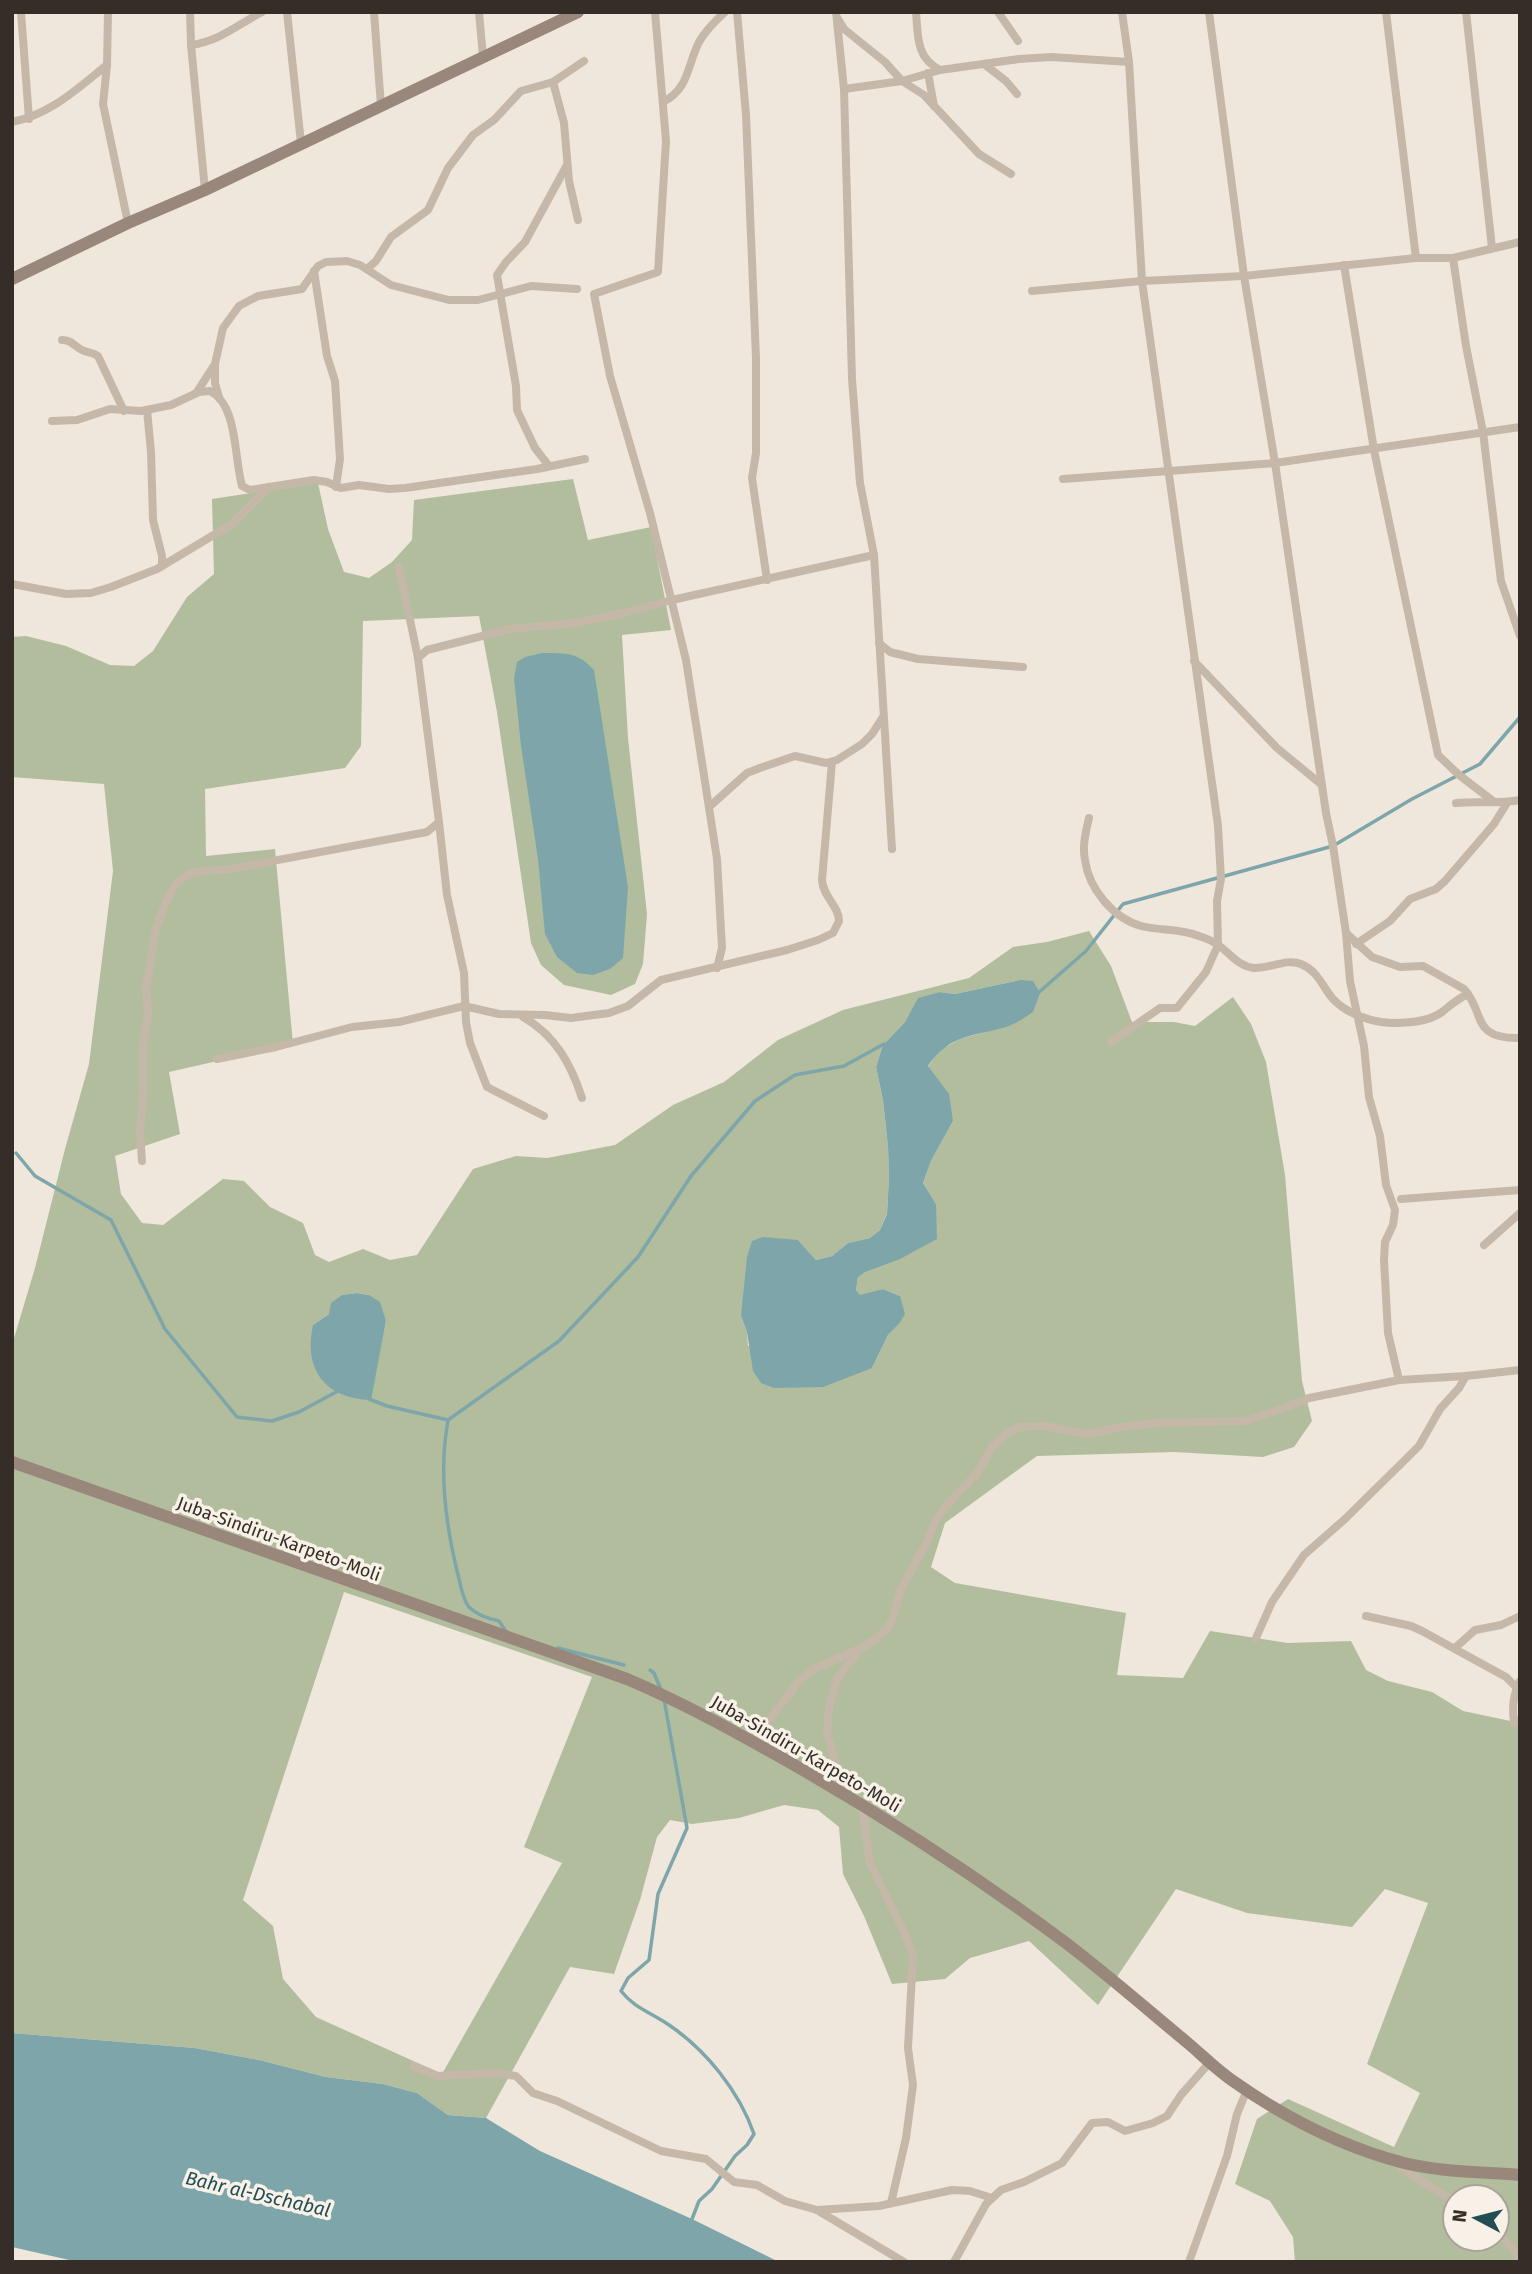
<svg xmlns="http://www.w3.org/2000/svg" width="1532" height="2274" viewBox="0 0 1532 2274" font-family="'Fira Sans',sans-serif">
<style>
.green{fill:#b1bd9d;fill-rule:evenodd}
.water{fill:#7ea6aa}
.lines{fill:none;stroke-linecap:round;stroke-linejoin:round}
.stream{stroke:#7ea6aa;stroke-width:3.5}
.street{stroke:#c6b8a9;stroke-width:8}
.secondary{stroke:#9a877b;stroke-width:12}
.labels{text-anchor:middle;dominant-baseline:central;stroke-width:7;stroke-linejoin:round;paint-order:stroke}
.street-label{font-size:18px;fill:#342d28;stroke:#f8f1e8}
.water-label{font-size:19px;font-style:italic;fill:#224d52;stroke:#f8f1e8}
</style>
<rect width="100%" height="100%" fill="#efe7dc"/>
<path class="green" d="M573,479l15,61 63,-13 20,103 -49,5 6,103 19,176 -4,50 -8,20 -24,11 -47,-10 -23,-20 -10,-22 -34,-231 -18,-96 -116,5 -2,125 -16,22 -140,21 1,67 69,-7 18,195 -124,28 11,62 -65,22 6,38 21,29 21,2 60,-46 21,2 26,26 33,16 12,32 14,7 34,-13 27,11 27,-5 56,-86 43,-13 31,2 68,-13 58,-40 51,-23 54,-42 65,-30 126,-32 44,-31 34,-5 42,-11 22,35 21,56h42l21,4 38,-29 18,27 15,38 19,113 17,206 10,40 -18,26 -31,10 -89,-5 -137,4 -92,67 -14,44 24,16 171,30 -9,62 66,3 27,-47 78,12 63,-2 15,29 22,11 44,11 31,19 57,12v539h-225l-2,-25 -23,-36 -35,-17 22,-65 31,-20 106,48 26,-54 -53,-29 61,-161 -43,-14 -33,38 -105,-14 -71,-24 -78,116 -69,-64 -59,17 -25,21 -53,5 -28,-68 -21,-42 -4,-47 -21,-17 -34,-5 -45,13 -47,6 -22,-4 -13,17 -17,63 -26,74 -44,-7 -84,151 -38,-3 -31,-22 -34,-9 -57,-7 -67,-17 -64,-12 -183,-15v-688l23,-77 30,-119 24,-85 24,-193 -9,-87 -92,-7v-140l14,-1 40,10 44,19 24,1 19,-15 34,-54 27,-23 -2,-75 106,-16 10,46 16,43 25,6 23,-16 20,-22 2,-40zM1020,980l-9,45 -51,14 -22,12 -10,16 8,12 17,42 -22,40 -8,22 13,21 -78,73 -2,13 4,6 23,-7 17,7 -1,28 -11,11 -16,33 -124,-22 -1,-14 -6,-16 57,-76 18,20 16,-4 16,-13 22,-5 10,-8 7,-17 2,-36 -1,-30 -5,-47 -7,-33 7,-22 22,-23 14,-24 20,-6 16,2zM357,1293l12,2 17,26 -16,79 -44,-17 -13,-58 16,-11 14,-19zM344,1592l248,85 -68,170 38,16 -120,211 -126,-57 -33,-38 -10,-53 -30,-26zM1455,2197h42v42h-42z"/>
<g class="water">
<path d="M542,653c23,0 36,-1 52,17l34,217 -5,71 -13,11 -17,6 -16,-2 -20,-16 -12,-23 -7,-75 -17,-113 -7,-68 3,-16 8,-5z"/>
<path d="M1020,980l13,1 7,12 -7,19c-7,5 -16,11 -24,14 -34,11 -59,7 -81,40l21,28 4,27 -22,40 -8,22 13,21 1,35 -37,20 -35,13 -7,5 -2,13 4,5 23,-6 17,7 5,18 -6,10 -11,11 -16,33 -49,19 -49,1 -13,-5 -8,-12 -6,-39 -6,-16 6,-59 5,-16 11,-4 35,3 18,20 16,-4 16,-13 22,-5 10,-8 7,-16 2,-37 -1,-30 -5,-47 -7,-33 7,-22 22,-23 13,-24 21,-6 16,2z"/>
<path d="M357,1293l12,2 11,7 6,19 -15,79c-46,-1 -68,-31 -58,-75l16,-11 2,-11 11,-8z"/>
<path d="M12,2033l183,15 64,12 67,17 57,7 34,9 31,22 38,3 54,33 152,68 87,43h-701l-66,-15z"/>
</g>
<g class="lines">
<g class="stream">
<path d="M1038,993l48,-42 37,-47 210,-58 79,-47 68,-35 40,-47"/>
<path d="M16,1153l19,23 76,44 54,109 72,88 35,4 27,-9 39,-21"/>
<path d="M369,1399l18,7 61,14"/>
<path d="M505,1630l-6,-9c-10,-2 -23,-7 -30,-14 -7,-8 -9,-26 -12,-36 -12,-51 -18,-100 -9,-151l111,-79 79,-84 53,-81 64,-75 40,-26 49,-9 40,-22"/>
<path d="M558,1648l66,17"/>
<path d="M650,1670l4,3 8,19"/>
<path d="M664,1699l23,129 -29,66 -9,66 -21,18 -7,13c13,17 31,22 48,34 37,25 70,66 85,109l-7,11 -12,11 -23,33 -13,12 -7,18"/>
</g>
<g class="street">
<path d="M21,12l8,107"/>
<path d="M108,12l-1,53 -4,39 25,119"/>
<path d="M190,12l1,33 14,145"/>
<path d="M287,12l14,131"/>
<path d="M374,12l7,94"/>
<path d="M479,12l4,45"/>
<path d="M655,12l11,129 -8,131 -64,22 16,82 40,137 36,147 31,199 5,89 -5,20"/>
<path d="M737,12l9,103 10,243v95l-4,25 15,102"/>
<path d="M836,12l8,77 8,290 8,104 14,72 18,294"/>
<path d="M916,12c2,24 0,46 24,58"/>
<path d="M998,12l20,29"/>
<path d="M1209,12l35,264 31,187 51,350 7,33 13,87 4,48 14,65 5,51 11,39 6,49 9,25 -2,15 -8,17 -1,18 4,73 11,47"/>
<path d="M1386,12l30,246"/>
<path d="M1466,12l26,236"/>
<path d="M838,19l6,10 41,33 17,19 22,14 55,59 32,20"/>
<path d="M191,45c29,-4 46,-20 71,-33"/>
<path d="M984,64l22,17 11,13"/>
<path d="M928,73l6,33"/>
<path d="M553,82l11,41 5,58 9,39"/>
<path d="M844,89l58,-8 38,-11 79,-11 32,-2 78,5"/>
<path d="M663,102c26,-13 24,-36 36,-60 7,-12 16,-21 26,-30"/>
<path d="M12,122c38,-7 66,-34 95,-57"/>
<path d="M1453,258l13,88 17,86 18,149 19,55"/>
<path d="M1344,265l30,185 64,305 21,20 34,26"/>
<path d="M367,269l9,-8 15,-24 37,-27 20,-42 25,-33 21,-15 27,-29 32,-9 31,-21"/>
<path d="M314,271l13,85 8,25 5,78 -4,28"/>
<path d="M1032,291l110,-10 102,-5 172,-18h37l67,-16"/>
<path d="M62,340c10,0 12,6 20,10 6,3 10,2 16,6l26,55"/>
<path d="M215,365v18l4,14"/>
<path d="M197,392l18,-28 8,-36 16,-22 19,-10 44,-7 16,-23 8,-4 21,-1 13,4 31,20 58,15h29l53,-14 46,3"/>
<path d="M147,410l4,42 2,68 9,36v10"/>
<path d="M52,421l25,-1 33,-11 31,2 30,-6 28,-13 11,-1c28,14 24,67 32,95l8,4 64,-10 13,2 14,6 18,-3 30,4 16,-1 132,-19 48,-10"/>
<path d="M549,466l-14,-18 -18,-38 -1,-24 -19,-111 9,-13 19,-20 42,-77"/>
<path d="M1063,479l212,-16 245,-36"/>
<path d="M399,567l19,91"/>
<path d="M12,584l54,10 25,-1 20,-6 46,-18 75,-45 37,-37"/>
<path d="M879,643l11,9 28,7 105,8"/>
<path d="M1194,661l83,87 45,37"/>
<path d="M1456,803c21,-2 43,1 64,-3"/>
<path d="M709,807l38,-34 13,-5 35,-12 31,7 11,-3 25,-16 10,-10 11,-17"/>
<path d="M1089,818c-3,13 -7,28 -4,42 4,29 28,58 56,66 19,5 39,2 58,10 6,2 14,5 19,9 12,8 21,22 36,23 15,1 32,-10 47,-4 17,7 21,22 32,35 14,15 38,23 58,24 17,0 38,-1 51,-11 9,-7 15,-13 26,-18"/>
<path d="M439,822l8,73 17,78 2,49 4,21 17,44 57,29"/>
<path d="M1346,933l26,24 28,10 23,-1 41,23c22,24 6,50 56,49"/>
<path d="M1356,944l34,-23 20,-22 26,-10 9,-8 49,-57 13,-21"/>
<path d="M523,1017c32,18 48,47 59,81"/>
<path d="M1111,1042l49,-34h17l29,-36 12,-27 -1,-44 4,-22 -3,-53 -76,-545 -13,-219 -7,-50"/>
<path d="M217,1059l59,-12 76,-20 47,-5 65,-16 35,8 46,1 26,3 38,-5 19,-7 33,-26 126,-30 31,-10 15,-7 6,-12c0,-15 -16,-24 -17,-41l10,-118"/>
<path d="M142,1161l-2,-28 3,-38v-50l5,-31 -2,-27 10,-58 8,-22 10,-21 10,-9 12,-5 34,-3 197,-37 12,-10 -21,-164 9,-8 83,-21 65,-6 49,-10 48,-13 202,-45"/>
<path d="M1401,1199l119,-9"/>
<path d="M1484,1245l36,-32"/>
<path d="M1366,1616l45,10 11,5 84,46 11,11"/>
<path d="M1256,1638l16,-36 32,-47 41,-36 74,-73 21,-37 19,-21 7,-12"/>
<path d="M1455,1648l20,-18 26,-5 19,-9"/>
<path d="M1520,1681c-7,14 -8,26 -6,42l6,-4"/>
<path d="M752,1742l46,-60 16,-13 43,-19"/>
<path d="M844,1794l-17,-62 2,-25 8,-28 23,-30 13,-8 13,-11 6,-9 9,-32 25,-45 9,-22 9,-14 34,-36 14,-25 15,-14 13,-6 25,-1 42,8 35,-7 34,-4 88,-2 29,-9 36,-14 90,-18 67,-4 54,-6"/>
<path d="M862,1806l8,57 34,69 9,23 -5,93 5,37 -7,53 -15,65"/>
<path d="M414,2066l24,10 56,-3 22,3 17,17 24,8 104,50 45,8 28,23 23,3 28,16 32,9 87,52"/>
<path d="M1401,2168l54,34"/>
<path d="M817,2210l62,-4 73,-16 18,1 22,7"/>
<path d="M1497,2233l12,11 11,15"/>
<path d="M954,2262l32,-58 15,-14 23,-8 38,-19 30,-40 16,-1 17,9 28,-8 14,-7 14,-21 29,-33"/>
<path d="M1189,2262l38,-106 10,-42 10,-24"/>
</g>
<g class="secondary">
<path d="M12,279l116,-56 77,-33 373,-178"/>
<path d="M12,1462l615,217c59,25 114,56 169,87 94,54 183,112 270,177 42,32 82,67 123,101 14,12 28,26 44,37 51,36 110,66 171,82 37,9 78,9 116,12"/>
</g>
</g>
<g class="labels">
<g class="street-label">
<text transform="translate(279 1539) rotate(20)">Juba-Sindiru-Karpeto-Moli</text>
<text transform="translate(806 1754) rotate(30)">Juba-Sindiru-Karpeto-Moli</text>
</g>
<g class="water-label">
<text transform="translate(258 2194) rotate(13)">Bahr al-Dschabal</text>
</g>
</g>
<rect width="1532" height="2274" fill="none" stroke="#342d28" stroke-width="28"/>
<g transform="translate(1476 2218) rotate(277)"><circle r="33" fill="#f8f1e8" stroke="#aaa39b" stroke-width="2"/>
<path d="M0-5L12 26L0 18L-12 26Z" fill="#224d52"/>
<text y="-10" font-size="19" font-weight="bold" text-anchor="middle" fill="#342d28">N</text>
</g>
</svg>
